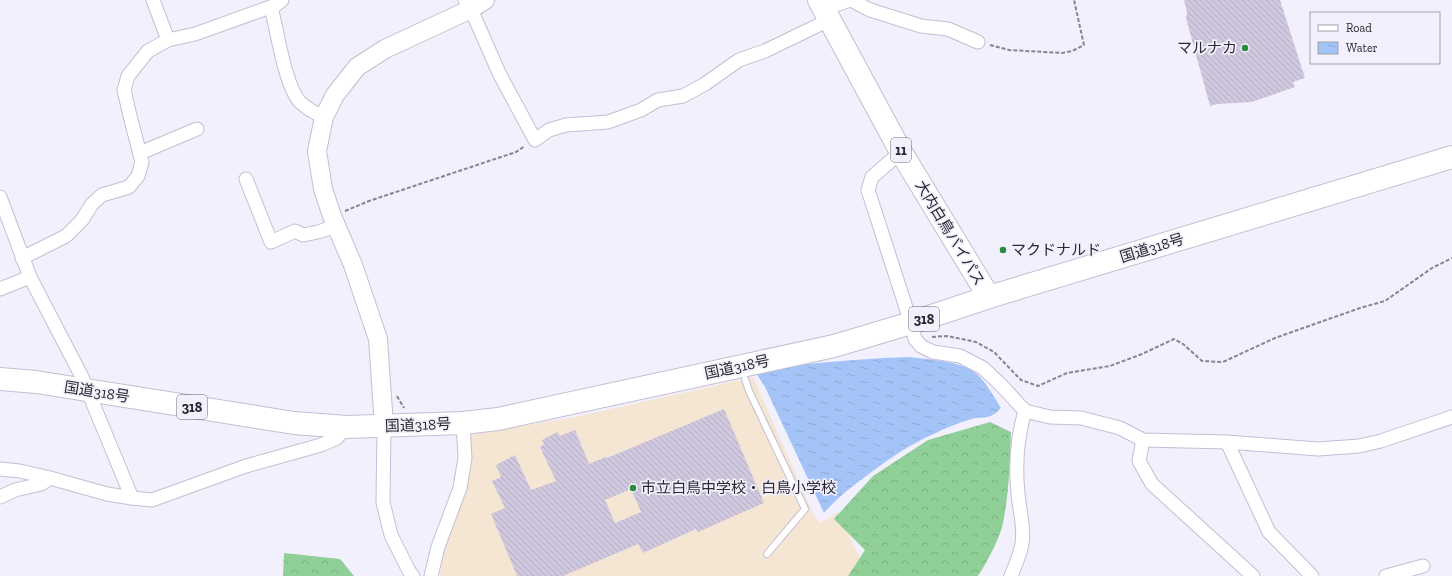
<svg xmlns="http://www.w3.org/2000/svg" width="1452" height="576" viewBox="0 0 1452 576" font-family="'Zilla Slab','Noto Sans JP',serif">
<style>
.education{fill:#f4e6d2}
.forest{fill:url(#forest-crowns)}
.water{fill:url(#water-ripples)}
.building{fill:url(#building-back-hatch);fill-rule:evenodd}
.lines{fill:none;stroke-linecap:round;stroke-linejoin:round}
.lane-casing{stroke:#c4bed4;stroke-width:8}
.street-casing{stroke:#c4bed4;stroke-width:15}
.secondary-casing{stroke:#c4bed4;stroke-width:20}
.highway-casing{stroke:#c4bed4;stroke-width:24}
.path{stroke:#87858f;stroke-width:2;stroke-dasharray:4 2;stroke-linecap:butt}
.lane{stroke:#fff;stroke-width:6}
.street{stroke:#fff;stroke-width:13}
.secondary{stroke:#fff;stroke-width:18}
.highway{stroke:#fff;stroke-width:22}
.poi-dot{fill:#2a8b3f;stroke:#f3f0fd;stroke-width:1.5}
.labels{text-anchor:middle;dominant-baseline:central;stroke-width:3.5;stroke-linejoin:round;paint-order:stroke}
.shield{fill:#f3f0fd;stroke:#66646e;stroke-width:1}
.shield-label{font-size:14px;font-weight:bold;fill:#2a2830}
.poi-label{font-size:15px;fill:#2a2830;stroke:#f3f0fd;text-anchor:start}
.street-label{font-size:15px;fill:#2a2830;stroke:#f3f0fd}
</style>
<defs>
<pattern id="forest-crowns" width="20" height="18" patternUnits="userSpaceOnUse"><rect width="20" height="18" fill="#90cf97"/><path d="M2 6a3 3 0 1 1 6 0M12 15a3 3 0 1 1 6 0" fill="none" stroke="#7cb282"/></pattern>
<pattern id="water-ripples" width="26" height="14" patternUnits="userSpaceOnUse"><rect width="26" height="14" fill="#a4c4f8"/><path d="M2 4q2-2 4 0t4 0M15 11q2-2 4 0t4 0" fill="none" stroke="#8da8d5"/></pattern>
<pattern id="building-back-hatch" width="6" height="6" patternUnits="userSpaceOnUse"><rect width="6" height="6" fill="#d0c8de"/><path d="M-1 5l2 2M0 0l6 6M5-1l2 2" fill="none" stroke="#b3acbf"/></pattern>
</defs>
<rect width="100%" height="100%" fill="#f3f0fd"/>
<path class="education" d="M753,377l61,138 6,8 18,-11 26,55 2,9h-426l1,-13 30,-100 -2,-22 4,-7 102,-17z"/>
<g class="forest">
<path d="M990,422l21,10c-1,30 -2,62 -8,91 -3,15 -17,41 -25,53h-130l17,-26 -31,-31 39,-43 55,-36z"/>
<path d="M284,553l56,6 14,17h-71z"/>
</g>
<path class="water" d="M909,357c21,3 55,3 71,20 8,9 14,20 21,31 -3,3 -6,6 -10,8 -4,2 -10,1 -15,2 -13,3 -28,9 -40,15 -26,11 -49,27 -71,44 -15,11 -29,22 -41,36l-59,-126 -9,-14c15,-7 34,-7 51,-9 34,-3 68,-6 102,-7z"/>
<g class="building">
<path d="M1184,0h96l25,78 -12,4 2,5 -43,15 -35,2 -7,2 -24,-88 1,-6z"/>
<path d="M724,409l40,94 -66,29 -2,-3 -53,24 -5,-9 -75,32h-46l-26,-62 14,-6 -13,-27 9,-4 -5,-12 19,-10 16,35 25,-9 -16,-34 4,-3 -2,-4 15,-8 3,4 15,-6 14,34 17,-7 1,1zM631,489l10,23 -26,11 -10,-23z"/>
</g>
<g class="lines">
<g class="lane-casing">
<path id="lane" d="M745,379l4,12 56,118 -38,45"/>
</g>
<g class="street-casing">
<g id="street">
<path d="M153,0l15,40"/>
<path d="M465,0l6,9 28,64 36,67 14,-10 17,-5 42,-3 33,-12 17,-10 25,-4 22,-12 34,-24 26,-9 64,-31"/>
<path d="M851,0l19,10 51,16 27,3 30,13"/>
<path d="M271,7c6,23 14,79 29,95 7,7 15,11 24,15"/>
<path d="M824,9l26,-9"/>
<path d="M901,152l-29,25 -4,13 43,133 4,16 6,7 12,6 27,4 23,12 18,17 24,26 25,6 31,1 39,10 23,12 84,2 91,7 41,-3 22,-5 71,-24"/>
<path d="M140,153l57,-24"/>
<path d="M246,179l25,63 24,-11 8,4 15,-3 18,-6"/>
<path d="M0,197l30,80 52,100 50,121"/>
<path d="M22,258l44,-22 16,-16 10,-16 10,-9 27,-8 9,-11 4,-14 -12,-46 -6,-26 4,-14 20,-25 20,-11 27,-6 81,-29 6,-5"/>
<path d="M0,289l30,-12"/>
<path d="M384,426l-1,76 8,33 18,36 4,5"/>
<path d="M1143,440l-4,21 13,23 101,92"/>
<path d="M1227,442l42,90 43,44"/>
<path d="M0,469l20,2 30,7 57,16 25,4 20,2 94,-34 75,-21 16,-7 9,-11"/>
<path d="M0,497l15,-7 26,-6 9,-6"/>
<path d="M431,576l7,-29 22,-59 5,-30 -2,-35"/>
<path d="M1011,576c4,-10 9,-21 11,-32 3,-17 -3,-34 -4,-51 -3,-29 -1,-55 7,-82"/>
<path d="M1386,576l37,-10"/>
</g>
</g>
<g class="secondary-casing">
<path id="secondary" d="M384,426l-6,-87 -25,-74 -21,-49 -9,-27 -6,-38 7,-34 11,-22 22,-28 28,-18 86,-40 14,-9"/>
</g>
<g class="highway-casing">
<g id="highway">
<path d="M819,0l82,152 88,145"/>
<path d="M0,379l36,3 258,41 52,4 117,-4 35,-4 336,-73 77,-23 78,-26 463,-140"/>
</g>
</g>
<g class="path">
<path d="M990,45l19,5 53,3 10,-2 12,-6 -10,-45"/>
<path d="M345,211l24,-10 147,-49 9,-6"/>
<path d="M932,337l15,-1 29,6 18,10 27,28 17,6 29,-13 43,-7 32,-12 32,-15 9,5 19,17 21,1 52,-24 85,-30 25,-7 47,-33 20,-10"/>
<path d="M397,396l7,12"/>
</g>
<use href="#lane" class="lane"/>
<use href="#street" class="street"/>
<use href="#secondary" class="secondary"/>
<use href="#highway" class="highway"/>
</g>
<g class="poi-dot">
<circle cx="1245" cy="48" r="4"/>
<circle cx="1003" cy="250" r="4"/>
<circle cx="633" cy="488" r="4"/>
</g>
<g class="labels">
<g class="shield">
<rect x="891" y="138" width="20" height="24" rx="3"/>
<rect x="909" y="307" width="30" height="24" rx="3"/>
<rect x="177" y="395" width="30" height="24" rx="3"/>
</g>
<g class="shield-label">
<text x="901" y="150">11</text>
<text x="924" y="319">318</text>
<text x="192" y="407">318</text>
</g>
<g class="poi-label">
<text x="1237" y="48" text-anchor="end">マルナカ</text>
<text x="1011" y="250">マクドナルド</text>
<text x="641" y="488">市立白鳥中学校・白鳥小学校</text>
</g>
<g class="street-label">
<text transform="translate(950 233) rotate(59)">大内白鳥バイパス</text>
<text transform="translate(1152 248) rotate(-17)">国道318号</text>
<text transform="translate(737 367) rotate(-12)">国道318号</text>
<text transform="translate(97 392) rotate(9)">国道318号</text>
<text transform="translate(418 425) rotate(-2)">国道318号</text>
</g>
</g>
<rect x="1310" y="12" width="130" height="52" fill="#f3f0fd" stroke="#a3a0ab"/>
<rect x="1318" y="25" width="20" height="6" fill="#ffffff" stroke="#a3a0ab"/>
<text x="1346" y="32" font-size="12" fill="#2a2830">Road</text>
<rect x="1318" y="42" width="20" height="12" fill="url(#water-ripples)" stroke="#a3a0ab"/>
<text x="1346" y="52" font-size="12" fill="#2a2830">Water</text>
</svg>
